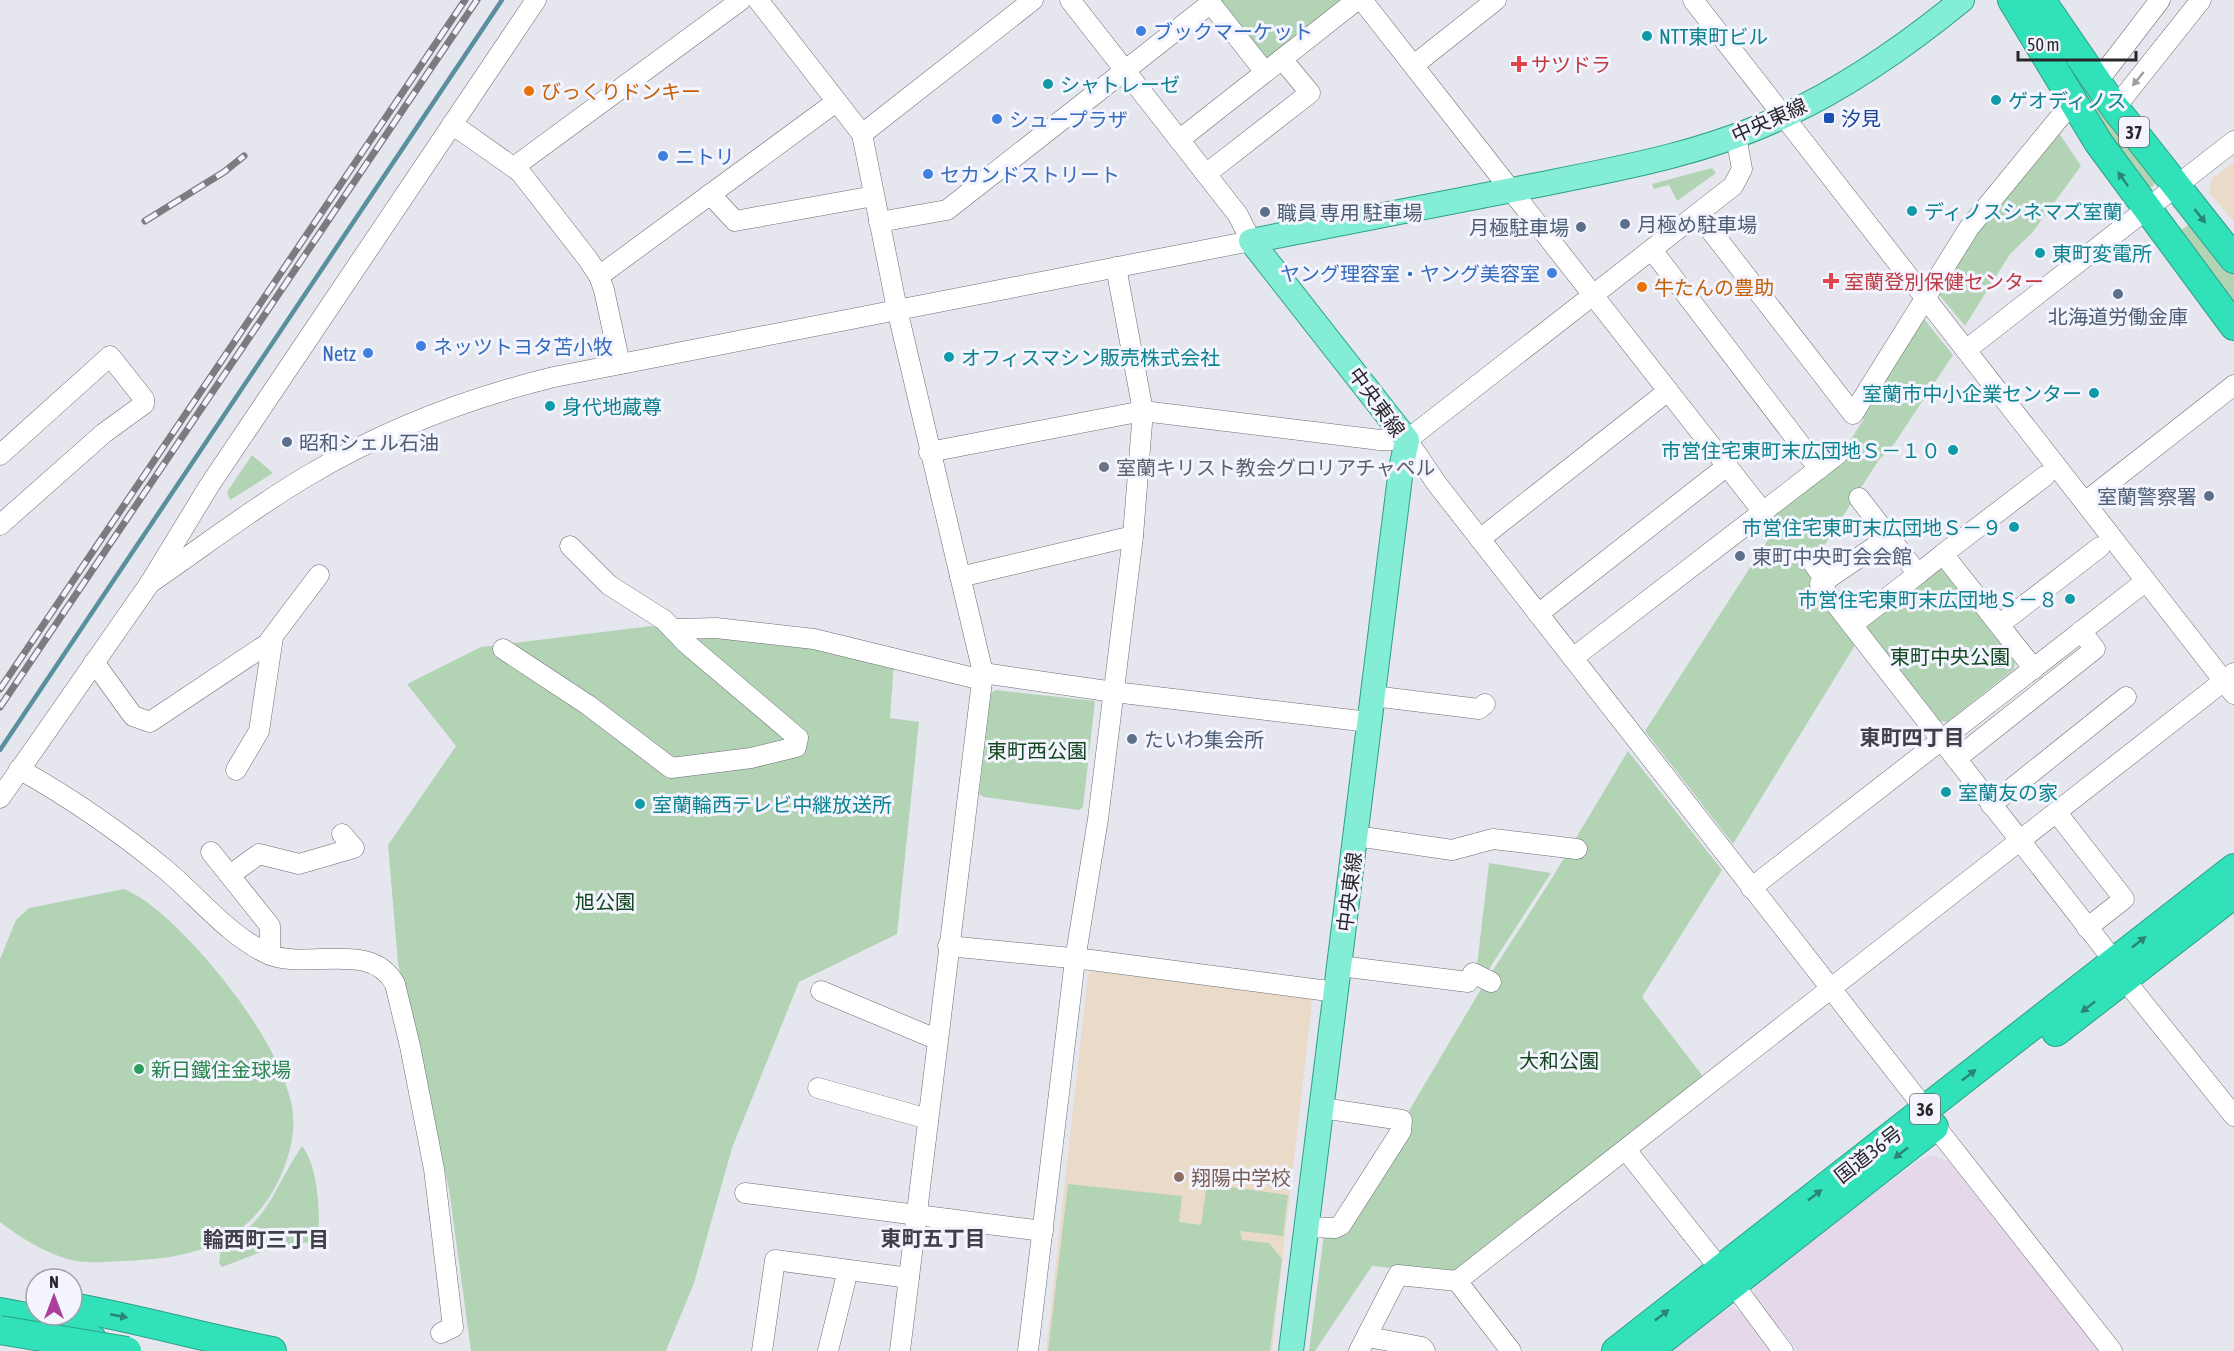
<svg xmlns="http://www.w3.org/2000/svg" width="2234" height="1351" viewBox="0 0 2234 1351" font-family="'Asap Condensed','Noto Sans JP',sans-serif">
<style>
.industrial{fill:#e5d8eb}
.education{fill:#eadbc8}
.green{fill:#b2d4b5}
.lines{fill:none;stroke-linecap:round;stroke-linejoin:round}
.stream{stroke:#5a909d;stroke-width:4.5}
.minor-casing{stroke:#6c6d74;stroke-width:21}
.major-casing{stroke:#2ea087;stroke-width:26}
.highway-casing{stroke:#2ea087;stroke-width:30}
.minor{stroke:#fff;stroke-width:20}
.major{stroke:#83edd5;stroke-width:24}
.highway{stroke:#31e1b9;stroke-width:28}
.rail-casing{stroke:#7b7b80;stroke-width:7}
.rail{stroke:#f3f4fd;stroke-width:4.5;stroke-dasharray:14;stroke-linecap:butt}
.highway-bridge-casing{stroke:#2ea087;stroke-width:30;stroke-linecap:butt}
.highway-bridge{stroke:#31e1b9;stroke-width:28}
.oneway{fill:#9e9ea0}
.oneway2{fill:#2c8472}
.shop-dot{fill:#3f7fe0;stroke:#f3f4fd;stroke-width:2}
.culture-dot{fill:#0f9aa8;stroke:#f3f4fd;stroke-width:2}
.health-dot{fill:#e0444e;stroke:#f3f4fd;stroke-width:2}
.food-dot{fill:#e8710a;stroke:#f3f4fd;stroke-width:2}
.transit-dot{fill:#1a4fb4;stroke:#f3f4fd;stroke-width:2}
.service-dot{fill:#5c6f8a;stroke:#f3f4fd;stroke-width:2}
.worship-dot{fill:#6b7280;stroke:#f3f4fd;stroke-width:2}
.leisure-dot{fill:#2e9e5b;stroke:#f3f4fd;stroke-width:2}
.education-dot{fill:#8d6e63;stroke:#f3f4fd;stroke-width:2}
.labels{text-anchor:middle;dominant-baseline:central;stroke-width:6;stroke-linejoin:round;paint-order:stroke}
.shield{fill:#f3f4fd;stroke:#65656a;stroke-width:1.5}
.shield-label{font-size:18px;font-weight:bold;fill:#28282b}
.shop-label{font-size:20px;fill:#366cbe;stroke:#f3f4fd;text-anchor:start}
.culture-label{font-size:20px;fill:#0d838f;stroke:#f3f4fd;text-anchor:start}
.health-label{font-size:20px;fill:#be3a42;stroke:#f3f4fd;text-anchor:start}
.food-label{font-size:20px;fill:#c56008;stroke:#f3f4fd;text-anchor:start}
.transit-label{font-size:20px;fill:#164399;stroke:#f3f4fd;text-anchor:start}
.street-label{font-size:20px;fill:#28282b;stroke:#f3f4fd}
.service-label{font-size:20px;fill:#4e5e75;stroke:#f3f4fd;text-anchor:start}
.worship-label{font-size:20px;fill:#5b616d;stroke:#f3f4fd;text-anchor:start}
.park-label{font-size:20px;fill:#12471f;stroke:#f3f4fd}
.leisure-label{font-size:20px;fill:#27864d;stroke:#f3f4fd;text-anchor:start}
.education-label{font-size:20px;fill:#785e54;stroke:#f3f4fd;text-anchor:start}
.neighbourhood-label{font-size:21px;font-weight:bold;fill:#404048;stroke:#f3f4fd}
</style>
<rect width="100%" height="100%" fill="#e6e6ef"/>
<g class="industrial">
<path d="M1933,1155l16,6 150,190h-301l-43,-55 -2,-8 3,-7 166,-123z"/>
<path d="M1732,1307l9,5 31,39h-102l47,-37z"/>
</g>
<g class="education">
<path d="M2234,162v60l-25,-30 3,-13z"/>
<path d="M1092,971l217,25 3,7 -40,348h-226l42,-376z"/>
</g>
<g class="green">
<path d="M1218,0h123v3l-70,54h-9z"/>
<path d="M2032,5l125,176 -5,6h-12z"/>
<path d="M2057,130l24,36 -49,67 -22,21 -45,72 -29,-35 34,-55z"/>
<path d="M1712,168l4,5 -39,28 -8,-16 -15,4 -2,-5z"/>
<path d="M2192,222l42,53v35l-58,-76z"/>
<path d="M1921,315l32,40 -59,89 -16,17 -68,107 3,4 -4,12 48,58 -124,202 -88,-113 133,-207 -4,-7 55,-44 35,-54 -6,-6z"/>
<path d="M252,455l21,18 -43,27 -3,-8z"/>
<path d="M1938,568l4,1 73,93 -1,7 -67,53 -7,-1 -73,-93v-4z"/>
<path d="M651,626l137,14 106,24 -4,54 29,4 -22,212 -98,48 -67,166 -38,135 -28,68h-195l-22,-162 -51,-226 -10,-118 68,-99 -49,-62 74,-37z"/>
<path d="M996,690l99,11 -12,106 -4,3 -95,-13 -5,-3 12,-101z"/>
<path d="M1628,751l94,119 -80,127 63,82 -252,195 -81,-8 -57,85h-6l15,-117 83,-120 74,-125 71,-111z"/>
<path d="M1489,863l62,10 -62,96 -12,-4z"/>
<path d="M124,889c33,13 80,65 102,94 27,35 55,76 65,119 6,24 0,49 -9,71 -31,72 -90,86 -161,88 -17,1 -37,3 -54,-2 -25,-8 -46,-21 -67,-37v-263l16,-39 13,-12z"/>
<path d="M302,1146c14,17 17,54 17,76 0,6 -4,13 -6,19l-49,10 -42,16 -3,-4 2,-15c50,-30 51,-57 81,-102z"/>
<path d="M1068,1184l114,12 -3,26 22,3 6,-41 81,11 -5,41 -43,-5 2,9 27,3 13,16 -12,92h-222z"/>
</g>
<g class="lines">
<path class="stream" d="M0,750l502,-750"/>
<g class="minor-casing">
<g id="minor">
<path d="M758,0l104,134 35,175 86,364 -83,678"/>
<path d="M1208,0l57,72"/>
<path d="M1362,0l401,512"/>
<path d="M1693,0l541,694"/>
<path d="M1414,65l82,-65"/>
<path d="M2098,81l62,-81"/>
<path d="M2115,108l86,-108"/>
<path d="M452,124l68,48 67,86 12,18 5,14 16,74"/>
<path d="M862,134l171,-134"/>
<path d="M1179,140l178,-140"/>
<path d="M514,167l227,-167"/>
<path d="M1206,174l104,-81 -28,-34"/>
<path d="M710,194l25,27 139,-25"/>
<path d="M1698,214l155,200 116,-186 105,-128"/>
<path d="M879,222l68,-12 264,-207"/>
<path d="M1652,250l167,219"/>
<path d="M599,276l237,-174"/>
<path d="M1966,350l268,-209"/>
<path d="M1407,440l30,44 488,625"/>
<path d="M929,452l214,-41 237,29h27l326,-254 9,-17 -6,-33"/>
<path d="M0,455l110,-99 34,43v5l-40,29 -104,92"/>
<path d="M1859,498l30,39"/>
<path d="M2085,502l149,-117"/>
<path d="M1480,539l188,-148"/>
<path d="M1943,554l102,-78"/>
<path d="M1813,563l12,17"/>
<path d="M1918,574l25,-20 91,115"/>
<path d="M960,577l173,-41"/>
<path d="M150,583c53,-36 104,-76 159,-108 77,-46 159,-77 245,-98l697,-136 -13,-26 -168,-215"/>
<path d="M1538,614l189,-148"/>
<path d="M2000,624l100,-77"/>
<path d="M1852,625l66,-51 -29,-37 -69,47 294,377"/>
<path d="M673,629l43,-1 98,11 160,39 9,-5 131,19 255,30"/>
<path d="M503,649l85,56 83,63 80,-10 45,-11 2,-9 -112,-95 -22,-23 -55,-35 -39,-39"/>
<path d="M1573,658l265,-204"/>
<path d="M94,662l39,54 17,6 117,-78 52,-69"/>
<path d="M1373,696l106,13 6,-5"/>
<path d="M1956,759l139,-110 -14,-18"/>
<path d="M19,769c52,29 101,63 147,101 32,27 63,66 102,84 38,17 103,-15 127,30l15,62 24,123 19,158 -12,6"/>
<path d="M236,770l23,-39 14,-94"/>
<path d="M0,798l150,-215 59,-97 327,-486"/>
<path d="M1991,805l135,-108"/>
<path d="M2057,813l67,86 -37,29"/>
<path d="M1356,836l96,14 41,-11 84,10"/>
<path d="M211,852l59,74v29"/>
<path d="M230,875l29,-21 40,10 55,-16 -12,-14"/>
<path d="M1751,888l395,-307"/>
<path d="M948,946l143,14 245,32"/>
<path d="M1340,966l128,16 5,-9 18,9"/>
<path d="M2124,979l110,137"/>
<path d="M821,991l115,48"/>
<path d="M818,1088l110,31"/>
<path d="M1935,1126l177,225"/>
<path d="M1626,1150l94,119"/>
<path d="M745,1193l298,38"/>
<path d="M1307,1227l28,1 6,-3 60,-94 1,-11 -80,-12"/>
<path d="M1457,1281l54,70"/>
<path d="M1734,1285l49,66"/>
<path d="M1368,1337l54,10 3,4"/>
<path d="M762,1351l13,-91 134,18"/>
<path d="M828,1351l20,-81"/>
<path d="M1028,1351l47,-391 23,-141 35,-283 10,-125 -27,-144"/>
<path d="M1359,1351l39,-76 59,6 777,-608"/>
</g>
</g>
<g class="major-casing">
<path id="major" d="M1291,1351l110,-882 6,-29 -156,-199c94,-18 187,-37 281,-55 85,-17 172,-32 252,-70 65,-30 123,-71 178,-116"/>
</g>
<g class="highway-casing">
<g id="highway">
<path d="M2012,0l86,142 136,184"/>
<path d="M2041,0l74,108 119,151"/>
<path d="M2056,1032l178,-138"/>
<path d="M72,1307c67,12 133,31 200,44"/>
<path d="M0,1312l68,13 24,14"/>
<path d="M1616,1351l618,-483"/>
<path d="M1648,1351l286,-224"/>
</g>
</g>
<use href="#minor" class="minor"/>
<use href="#major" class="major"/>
<use href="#highway" class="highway"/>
<g class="rail-casing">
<g id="rail">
<path d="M145,221l79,-49 20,-16"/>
<path d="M0,689l465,-689"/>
<path d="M0,707l477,-707"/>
</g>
</g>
<use href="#rail" class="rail"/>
<g class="highway-bridge-casing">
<path id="highway-bridge" d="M0,1330l127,21"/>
</g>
<use href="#highway-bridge" class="highway-bridge"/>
</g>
<defs><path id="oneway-solid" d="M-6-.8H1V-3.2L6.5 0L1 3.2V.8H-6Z" transform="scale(1.5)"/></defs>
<use class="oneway" href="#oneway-solid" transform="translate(2138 79) rotate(129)"/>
<g class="oneway2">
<use href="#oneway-solid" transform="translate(2123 179) rotate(-125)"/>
<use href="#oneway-solid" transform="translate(2200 216) rotate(52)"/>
<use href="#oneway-solid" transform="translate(2139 942) rotate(-38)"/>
<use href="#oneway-solid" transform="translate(2088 1007) rotate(142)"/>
<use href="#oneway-solid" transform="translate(1969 1075) rotate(-38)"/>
<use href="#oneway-solid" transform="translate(1901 1153) rotate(142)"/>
<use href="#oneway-solid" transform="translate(1815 1195) rotate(-38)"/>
<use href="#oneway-solid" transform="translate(1662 1315) rotate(-38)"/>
<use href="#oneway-solid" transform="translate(119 1316) rotate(11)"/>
</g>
<g class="shop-dot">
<circle cx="1141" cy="31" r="6"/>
<circle cx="997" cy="119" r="6"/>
<circle cx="663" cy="156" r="6"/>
<circle cx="928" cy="174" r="6"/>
<circle cx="1552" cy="273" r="6"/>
<circle cx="421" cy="346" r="6"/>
<circle cx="368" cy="353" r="6"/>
</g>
<g class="culture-dot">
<circle cx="1647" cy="36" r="6"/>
<circle cx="1048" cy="84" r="6"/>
<circle cx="1996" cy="100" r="6"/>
<circle cx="1912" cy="211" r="6"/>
<circle cx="2040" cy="253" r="6"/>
<circle cx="949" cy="357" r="6"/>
<circle cx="2094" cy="393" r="6"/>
<circle cx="550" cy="406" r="6"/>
<circle cx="1953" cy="450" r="6"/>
<circle cx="2014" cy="527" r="6"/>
<circle cx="2070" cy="599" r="6"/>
<circle cx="1946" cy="792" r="6"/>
<circle cx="640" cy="804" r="6"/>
</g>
<g class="health-dot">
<path d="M1516 55h6v6h6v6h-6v6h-6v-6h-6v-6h6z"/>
<path d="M1828 272h6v6h6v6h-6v6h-6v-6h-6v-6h6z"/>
</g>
<g class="food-dot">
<circle cx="529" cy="91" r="6"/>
<circle cx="1642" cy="287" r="6"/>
</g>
<rect class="transit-dot" x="1823" y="112" width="12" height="12" rx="3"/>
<g class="service-dot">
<circle cx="1265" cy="212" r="6"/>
<circle cx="1625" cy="224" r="6"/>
<circle cx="1581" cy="227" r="6"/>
<circle cx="2118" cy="294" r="6"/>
<circle cx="287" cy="442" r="6"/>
<circle cx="2209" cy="496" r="6"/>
<circle cx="1740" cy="556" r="6"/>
<circle cx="1132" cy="739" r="6"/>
</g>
<circle class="worship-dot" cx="1104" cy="467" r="6"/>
<circle class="leisure-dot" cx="139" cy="1069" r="6"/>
<circle class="education-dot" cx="1179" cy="1177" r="6"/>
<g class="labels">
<g class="shield">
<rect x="2119" y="117" width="30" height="30" rx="4.5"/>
<rect x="1910" y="1094" width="30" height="30" rx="4.5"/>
</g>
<g class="shield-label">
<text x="2134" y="132">37</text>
<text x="1925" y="1109">36</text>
</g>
<g class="shop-label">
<text x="1153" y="31">ブックマーケット</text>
<text x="1009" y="119">シュープラザ</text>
<text x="675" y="156">ニトリ</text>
<text x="940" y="174">セカンドストリート</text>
<text x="1540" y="273" text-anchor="end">ヤング理容室・ヤング美容室</text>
<text x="433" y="346">ネッツトヨタ苫小牧</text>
<text x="356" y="353" text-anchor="end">Netz</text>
</g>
<g class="culture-label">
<text x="1659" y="36">NTT東町ビル</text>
<text x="1060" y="84">シャトレーゼ</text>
<text x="2008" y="100">ゲオディノス</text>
<text x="1924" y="211">ディノスシネマズ室蘭</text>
<text x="2052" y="253">東町変電所</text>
<text x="961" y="357">オフィスマシン販売株式会社</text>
<text x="2082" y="393" text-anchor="end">室蘭市中小企業センター</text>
<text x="562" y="406">身代地蔵尊</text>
<text x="1941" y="450" text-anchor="end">市営住宅東町末広団地Ｓ－１０</text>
<text x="2002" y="527" text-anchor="end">市営住宅東町末広団地Ｓ－９</text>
<text x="2058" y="599" text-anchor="end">市営住宅東町末広団地Ｓ－８</text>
<text x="1958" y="792">室蘭友の家</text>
<text x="652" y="804">室蘭輪西テレビ中継放送所</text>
</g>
<g class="health-label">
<text x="1531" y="64">サツドラ</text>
<text x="1844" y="281">室蘭登別保健センター</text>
</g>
<g class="food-label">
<text x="541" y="91">びっくりドンキー</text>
<text x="1654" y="287">牛たんの豊助</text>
</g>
<g class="transit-label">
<text x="1841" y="118">汐見</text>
</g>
<g class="street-label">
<text transform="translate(1769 120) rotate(-24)">中央東線</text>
<text transform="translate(1377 402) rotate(54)">中央東線</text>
<text transform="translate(1349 892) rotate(-83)">中央東線</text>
<text transform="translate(1868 1154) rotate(-38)">国道36号</text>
</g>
<g class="service-label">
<text x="1277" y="212">職員 専用 駐車場</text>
<text x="1637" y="224">月極め駐車場</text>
<text x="1569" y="227" text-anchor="end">月極駐車場</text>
<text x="2118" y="316" text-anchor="middle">北海道労働金庫</text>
<text x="299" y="442">昭和シェル石油</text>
<text x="2197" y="496" text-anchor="end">室蘭警察署</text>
<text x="1752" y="556">東町中央町会会館</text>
<text x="1144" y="739">たいわ集会所</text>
</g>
<g class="worship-label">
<text x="1116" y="467">室蘭キリスト教会グロリアチャペル</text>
</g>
<g class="park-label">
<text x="1950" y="656">東町中央公園</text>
<text x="1037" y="750">東町西公園</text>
<text x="605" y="901">旭公園</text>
<text x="1559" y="1060">大和公園</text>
</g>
<g class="leisure-label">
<text x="151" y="1069">新日鐵住金球場</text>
</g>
<g class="education-label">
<text x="1191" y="1177">翔陽中学校</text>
</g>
<g class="neighbourhood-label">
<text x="1912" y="737">東町四丁目</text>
<text x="933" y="1238">東町五丁目</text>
<text x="266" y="1239">輪西町三丁目</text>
</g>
</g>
<g transform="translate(54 1297)"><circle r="28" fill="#f3f4fd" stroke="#a2a2a9" stroke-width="1.5"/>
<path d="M0-4.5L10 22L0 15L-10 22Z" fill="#ad3e9c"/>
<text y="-9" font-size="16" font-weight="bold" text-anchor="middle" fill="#28282b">N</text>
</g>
<path d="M2018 51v9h118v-9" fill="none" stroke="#28282b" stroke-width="3"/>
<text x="2027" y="51" font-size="18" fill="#28282b" stroke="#f3f4fd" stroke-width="4.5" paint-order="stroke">50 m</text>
</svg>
